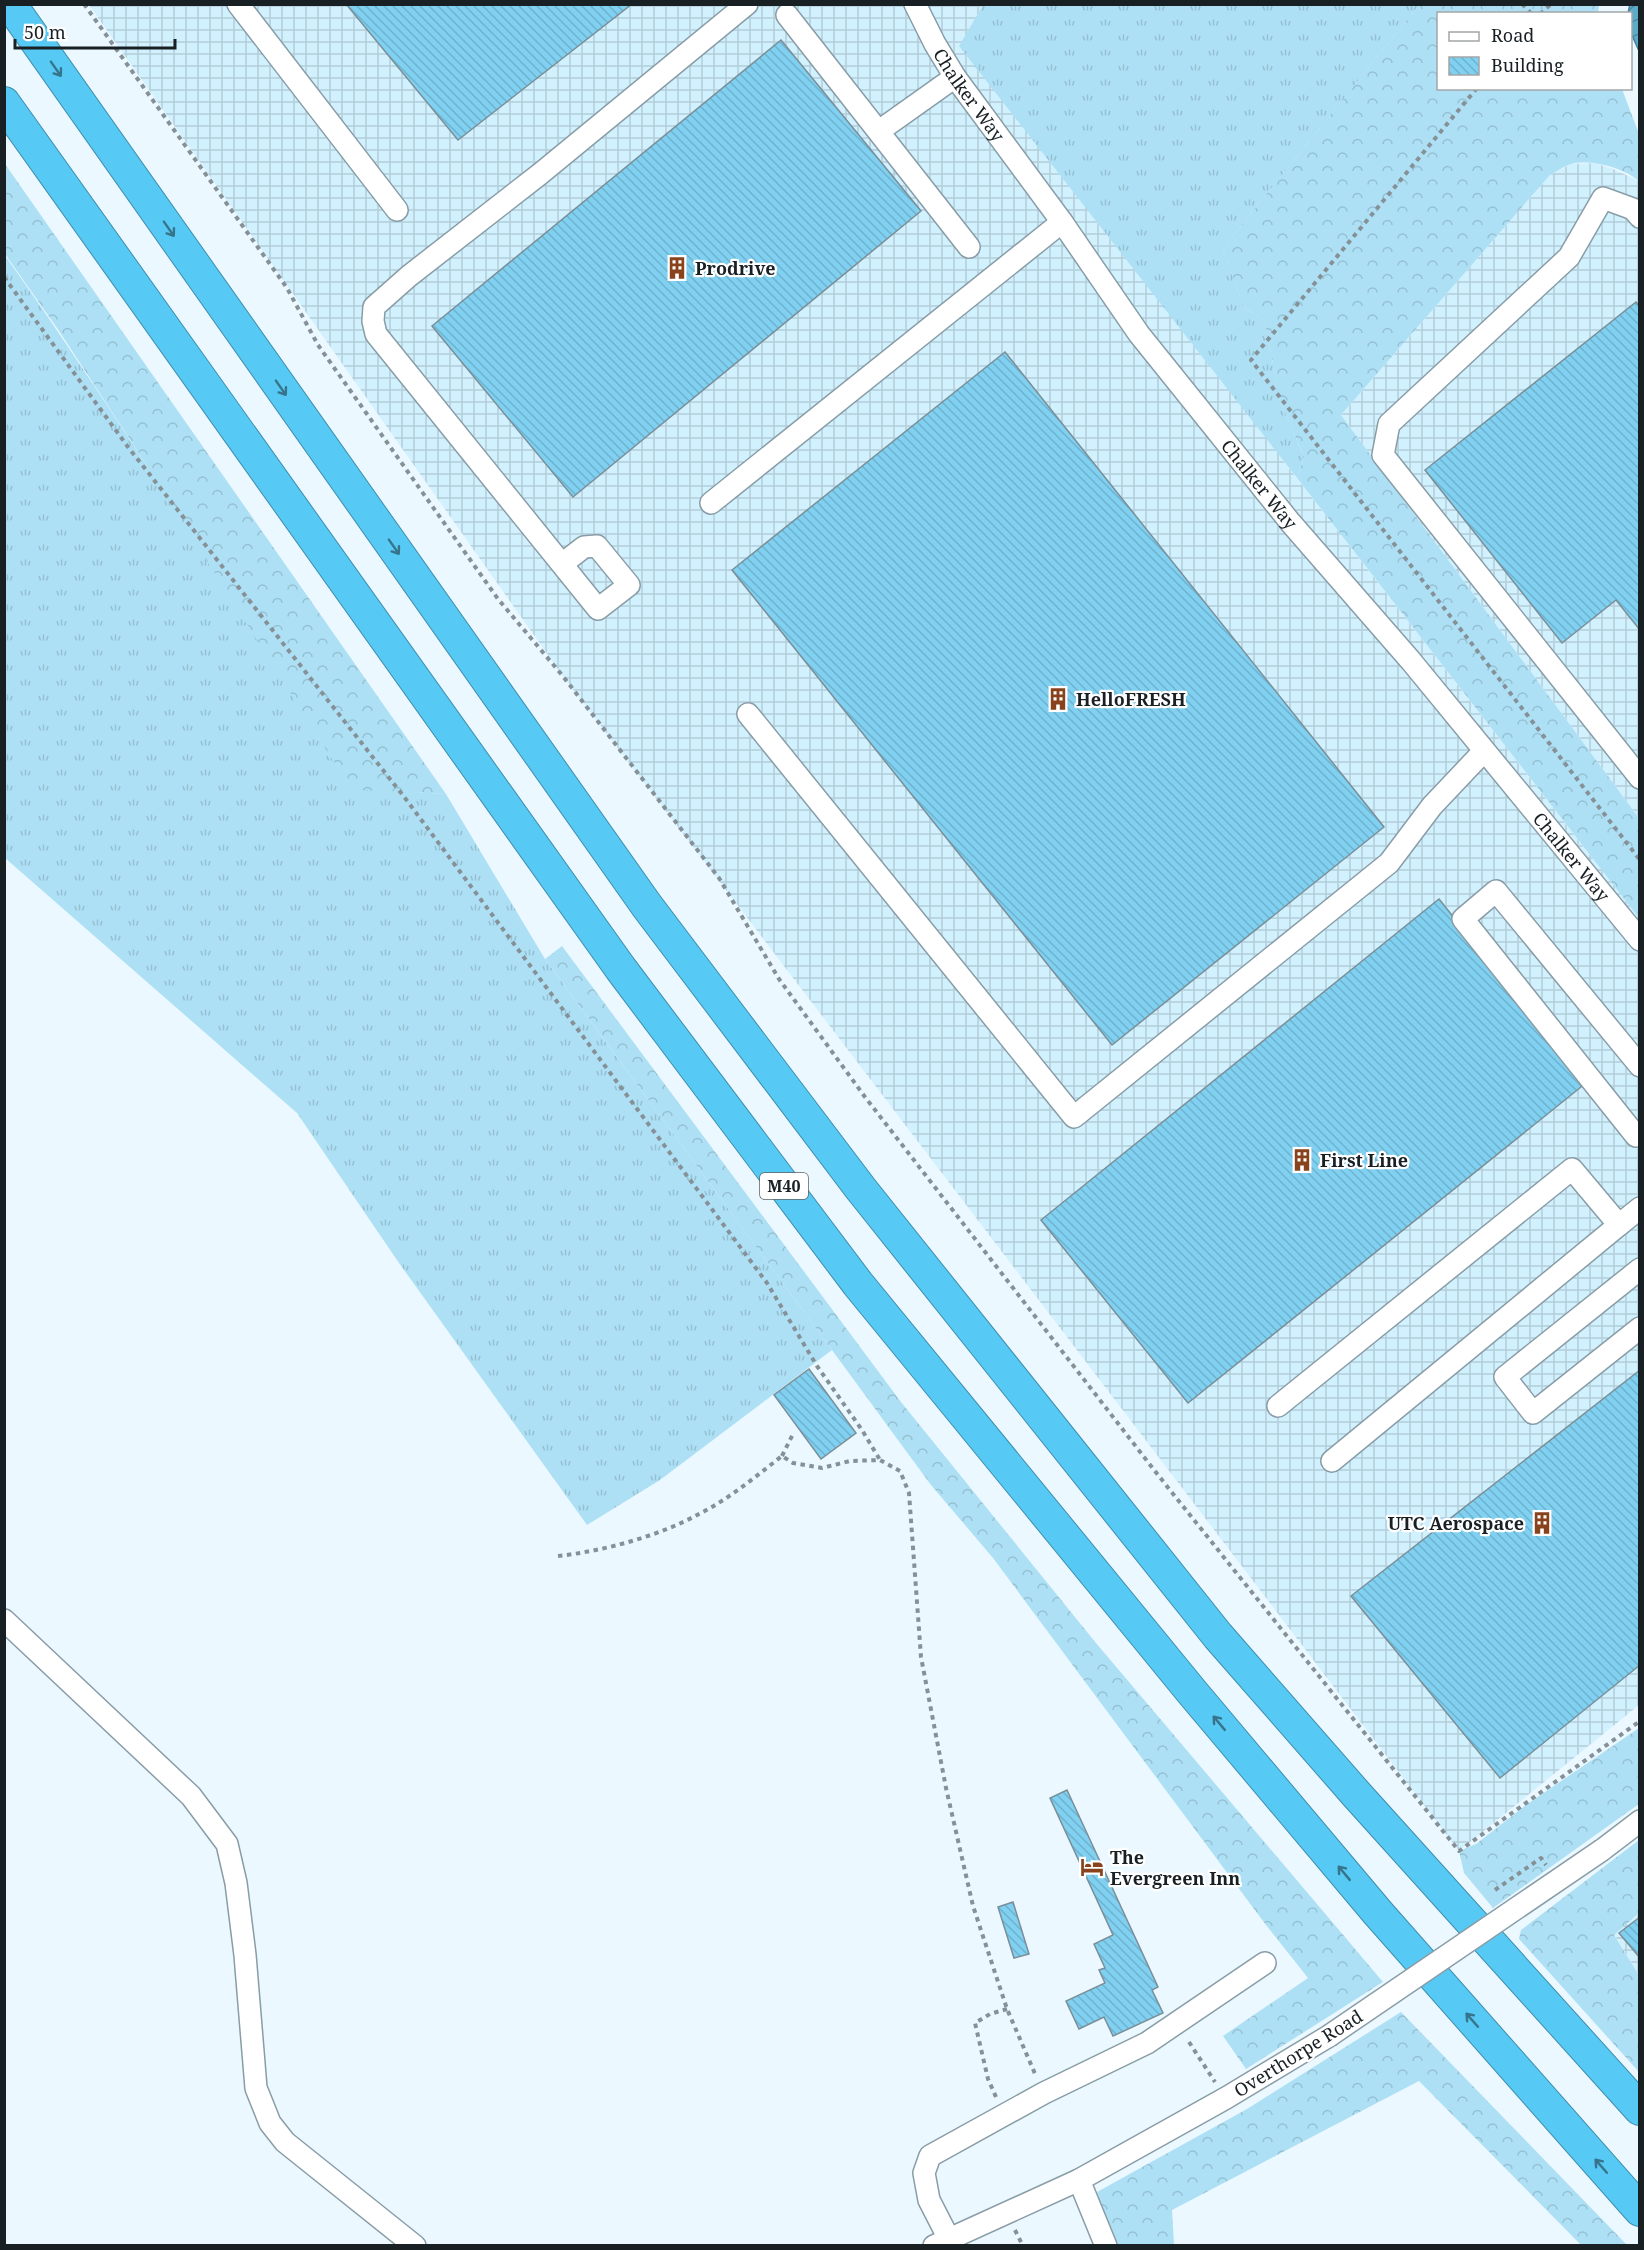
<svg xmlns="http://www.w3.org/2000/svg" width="1644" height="2250" viewBox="0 0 1644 2250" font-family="'Noto Serif',serif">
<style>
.industrial{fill:url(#industrial-grid)}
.grass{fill:url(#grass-tufts)}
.forest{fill:url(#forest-crowns)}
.water{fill:url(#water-waves);stroke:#478199;stroke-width:1.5}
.building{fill:url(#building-back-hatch);stroke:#7a8f98;stroke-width:1.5}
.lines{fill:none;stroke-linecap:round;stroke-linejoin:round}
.minor-casing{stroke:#899da7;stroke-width:24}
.highway-casing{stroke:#408eab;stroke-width:34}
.path{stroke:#869197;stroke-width:4;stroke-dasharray:4.5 4.5;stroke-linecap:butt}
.minor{stroke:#fff;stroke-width:21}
.highway{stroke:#56c9f4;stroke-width:32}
.minor-bridge-casing{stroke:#899da7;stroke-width:24;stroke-linecap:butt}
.minor-bridge{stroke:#fff;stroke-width:21}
.oneway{stroke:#37748c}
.labels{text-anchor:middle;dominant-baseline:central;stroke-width:4.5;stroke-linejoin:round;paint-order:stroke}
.shield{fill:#fff;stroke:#5d6366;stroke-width:1.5}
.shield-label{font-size:16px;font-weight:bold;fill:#182024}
.street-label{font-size:18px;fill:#182024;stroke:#fff}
.poi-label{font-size:18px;font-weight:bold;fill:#182024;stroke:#fff;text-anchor:start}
</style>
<defs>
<pattern id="industrial-grid" width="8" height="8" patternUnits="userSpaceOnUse" patternTransform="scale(1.5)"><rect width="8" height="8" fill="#d2f1ff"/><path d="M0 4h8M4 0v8" fill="none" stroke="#b4ceda"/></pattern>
<pattern id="grass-tufts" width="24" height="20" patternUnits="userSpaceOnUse" patternTransform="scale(1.5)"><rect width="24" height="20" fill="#aee0f5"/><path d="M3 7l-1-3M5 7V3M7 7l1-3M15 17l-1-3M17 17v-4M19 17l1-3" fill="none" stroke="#95c0d2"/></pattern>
<pattern id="forest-crowns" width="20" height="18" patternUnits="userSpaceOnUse" patternTransform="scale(1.5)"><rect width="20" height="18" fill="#aee0f5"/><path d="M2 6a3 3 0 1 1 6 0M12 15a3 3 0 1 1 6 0" fill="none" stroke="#95c0d2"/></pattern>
<pattern id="water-waves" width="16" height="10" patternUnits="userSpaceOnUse" patternTransform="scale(1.5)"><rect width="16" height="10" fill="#5babcb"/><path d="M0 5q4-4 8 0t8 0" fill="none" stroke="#4a8ba5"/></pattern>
<pattern id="building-back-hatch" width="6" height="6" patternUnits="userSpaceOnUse" patternTransform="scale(1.5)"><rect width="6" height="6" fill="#80d0f1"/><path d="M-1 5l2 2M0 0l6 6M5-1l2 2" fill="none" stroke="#6eb2ce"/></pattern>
</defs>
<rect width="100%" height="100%" fill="#ebf8ff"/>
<g class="industrial">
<path d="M89,5h1504l-155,9v74l-156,371 357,459v787l-180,146 -897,-1176z"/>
<path d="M1593,163l18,5 28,13v637l-298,-403 209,-240 21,-11z"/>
<path d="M1639,1913v62l-25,-41z"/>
</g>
<g class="grass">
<path d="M983,5h436l-196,243 20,58 22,16 15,79 24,56 -7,21 -338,-432z"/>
<path d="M4,254c123,174 234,355 347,534l95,6 99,165 287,391 -172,130 -73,45 -188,-262 -102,-150 -292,-255z"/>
</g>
<g class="forest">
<path d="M1419,5h180l-1,8 -160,1v74l184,1 17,45v47c-16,-13 -47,-22 -68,-17 -7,2 -15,8 -21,11l-209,240 298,403v100l-342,-440 7,-21 -24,-56 -15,-79 -22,-16 -20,-58z"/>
<path d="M5,164l441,630 -95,-5 -220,-348 -72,-110 -54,-77z"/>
<path d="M562,946l339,456 195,241 287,339 -137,87 -23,-33 85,-58 -42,-53 -273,-367 -62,-73 -386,-526z"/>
<path d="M1639,1728v76l-146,104 -29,-35 -5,-22 17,-7 50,-39z"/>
<path d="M1639,1840v73l-25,22 25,40v97l-120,-133 2,-9z"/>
<path d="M1401,2012l226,233h-46l-162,-164 -247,129 2,35h-59l-18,-53 150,-83z"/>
</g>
<path class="water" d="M1630,4l9,1v46l-8,-18 -1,-19 -2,-1z"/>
<g class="building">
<path d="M346,4h286l-174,136z"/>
<path d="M781,40l140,171 -348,286 -141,-171z"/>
<path d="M1636,302l4,5v323l-24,-30 -54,43 -137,-173z"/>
<path d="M1005,352l379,475 -272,218 -380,-475z"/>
<path d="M1439,899l147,184 -398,320 -147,-183z"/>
<path d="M809,1369l47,64 -35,26 -47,-64z"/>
<path d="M1640,1370v295l-140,113 -149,-182z"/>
<path d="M1067,1790l91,197 -6,3 11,23 -50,23 -9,-19 -25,12 -13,-28 39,-18 -6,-13 6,-2 -11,-24 19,-9 -63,-137z"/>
<path d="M1013,1902l16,52 -15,4 -16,-51z"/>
<path d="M1640,1917v41l-21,-25z"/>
</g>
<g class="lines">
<g class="minor-casing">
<g id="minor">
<path d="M238,4l159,206"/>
<path id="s1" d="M915,4l20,40 20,33 107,145 77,112 151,188 121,139 229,279"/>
<path d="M787,15l182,232"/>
<path d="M879,131l76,-54"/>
<path d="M1640,217l-7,-8 -30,-11 -34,59 -180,167 -6,31 257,323"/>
<path d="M711,503l351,-281"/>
<path d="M562,564l22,-17 13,-1 32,39 -31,24 -222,-275 -3,-13 1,-14 35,-31 131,-102 207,-170"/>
<path d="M748,714l326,403 315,-254 43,-57 52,-55"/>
<path d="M1640,1066l-144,-175 -33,28 173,217 4,-3"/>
<path d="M1640,1269l-135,108 28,36 107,-85"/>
<path d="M1278,1406l294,-237 47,56 21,-17"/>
<path d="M1332,1461l287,-236"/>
<path d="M4,1620l187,176 36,48 9,39 9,72 11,133 14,35 15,19 130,104"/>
<path d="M1602,1850l38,-29"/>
<path d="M1079,2180l27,66"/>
<path d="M949,2239l-20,-39 -5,-27 6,-17 114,-63 103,-50 118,-80"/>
<path d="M934,2246l145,-66 147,-82 103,-62"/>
</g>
</g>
<g class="highway-casing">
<g id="highway">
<path d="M10,4l637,902 214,283 357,447 139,159 283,314"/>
<path d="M4,103l617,866 237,315 334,408 186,221 262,297"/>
</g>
</g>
<g class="path">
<path d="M84,4l203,284 31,57 180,254 64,76 157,203 60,101 86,118 293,378 301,376 181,-130"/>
<path d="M1522,4l10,10"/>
<path d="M1540,14l11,-10"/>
<path d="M1477,88l-226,272 389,500"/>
<path d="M4,277l124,170 277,351 362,485 50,83 45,64 18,30"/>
<path d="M782,1456l12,-24"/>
<path d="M558,1556c46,-5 101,-20 141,-42 30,-15 56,-37 83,-58l11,7 29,5 28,-7 30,-1 20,11 9,22 12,164 25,131 27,118 34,103 29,67"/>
<path d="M1495,1890l46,-32 5,7"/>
<path d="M1189,2042l26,40"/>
<path d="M996,2097l-8,-18 -13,-56 15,-9 17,-5"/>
<path d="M1015,2230l8,16"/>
</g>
<use href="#minor" class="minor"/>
<use href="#highway" class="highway"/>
<g class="minor-bridge-casing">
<path id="minor-bridge" d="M1329,2036l273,-186"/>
</g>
<use href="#minor-bridge" class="minor-bridge"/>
</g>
<defs><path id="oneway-shaft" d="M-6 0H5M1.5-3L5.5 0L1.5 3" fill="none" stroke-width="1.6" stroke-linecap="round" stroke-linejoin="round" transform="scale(1.5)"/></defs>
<g class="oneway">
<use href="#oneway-shaft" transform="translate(56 69) rotate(55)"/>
<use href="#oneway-shaft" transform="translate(169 229) rotate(55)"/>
<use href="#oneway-shaft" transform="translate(281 388) rotate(55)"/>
<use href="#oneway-shaft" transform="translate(394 547) rotate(55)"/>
<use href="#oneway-shaft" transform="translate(1219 1723) rotate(-130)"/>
<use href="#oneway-shaft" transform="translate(1344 1873) rotate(-130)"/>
<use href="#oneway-shaft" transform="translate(1472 2020) rotate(-131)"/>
<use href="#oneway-shaft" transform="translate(1601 2166) rotate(-131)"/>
</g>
<defs>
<g id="building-bare" transform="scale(1.8)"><path d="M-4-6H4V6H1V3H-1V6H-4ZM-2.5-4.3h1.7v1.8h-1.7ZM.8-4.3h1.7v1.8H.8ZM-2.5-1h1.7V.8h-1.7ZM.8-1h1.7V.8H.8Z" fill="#88421c" stroke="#fff" stroke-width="2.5" paint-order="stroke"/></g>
<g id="hotel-bare" transform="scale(1.8)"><path d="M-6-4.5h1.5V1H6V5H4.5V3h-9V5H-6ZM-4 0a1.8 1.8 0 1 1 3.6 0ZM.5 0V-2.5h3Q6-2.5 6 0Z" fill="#88421c" stroke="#fff" stroke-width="2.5" paint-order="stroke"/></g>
</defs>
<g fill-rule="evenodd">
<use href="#building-bare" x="677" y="268"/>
<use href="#building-bare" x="1058" y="699"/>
<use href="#building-bare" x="1302" y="1160"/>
<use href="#building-bare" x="1542" y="1523"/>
<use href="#hotel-bare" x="1092" y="1867"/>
</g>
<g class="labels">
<rect class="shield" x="760" y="1173" width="48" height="26" rx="4.5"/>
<g class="shield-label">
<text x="784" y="1186">M40</text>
</g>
<g class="street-label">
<text stroke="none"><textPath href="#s1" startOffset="106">Chalker Way</textPath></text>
<text stroke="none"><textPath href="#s1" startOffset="592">Chalker Way</textPath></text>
<text stroke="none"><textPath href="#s1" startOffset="1078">Chalker Way</textPath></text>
<text transform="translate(1298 2053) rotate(-32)">Overthorpe Road</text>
</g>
<g class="poi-label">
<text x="695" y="268">Prodrive</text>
<text x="1076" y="699">HelloFRESH</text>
<text x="1320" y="1160">First Line</text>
<text x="1524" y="1523" text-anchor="end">UTC Aerospace</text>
<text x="1110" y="1857">The<tspan x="1110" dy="21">Evergreen Inn</tspan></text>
</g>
</g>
<rect width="1644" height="2250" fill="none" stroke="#182024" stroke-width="12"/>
<rect x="1437" y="12" width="195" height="78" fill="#ffffff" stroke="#a3a6a7" stroke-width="1.5"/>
<rect x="1449" y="32" width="30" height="9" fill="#ffffff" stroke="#a3a6a7" stroke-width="1.5"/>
<text x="1491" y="42" font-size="18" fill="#182024">Road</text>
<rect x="1449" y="57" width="30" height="18" fill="url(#building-back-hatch)" stroke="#a3a6a7" stroke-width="1.5"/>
<text x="1491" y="72" font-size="18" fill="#182024">Building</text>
<path d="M15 39v9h160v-9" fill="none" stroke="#182024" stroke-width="3"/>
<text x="24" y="39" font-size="18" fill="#182024" stroke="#ffffff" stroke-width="4.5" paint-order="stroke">50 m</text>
</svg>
